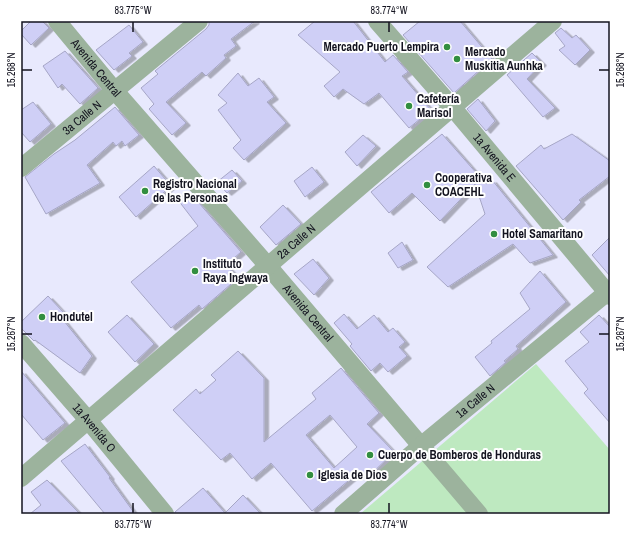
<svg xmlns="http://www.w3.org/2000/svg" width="631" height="535" viewBox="0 0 631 535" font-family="'Archivo Narrow',sans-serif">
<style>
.green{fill:#bee9c0}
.building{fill:#cfcff6;stroke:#a6a6c6;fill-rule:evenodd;filter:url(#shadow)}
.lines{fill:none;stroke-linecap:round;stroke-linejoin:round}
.street{stroke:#9cb39d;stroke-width:18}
.ticks{fill:none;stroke:#13131f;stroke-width:1.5}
.poi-dot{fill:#328e40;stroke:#fff;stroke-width:1.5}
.labels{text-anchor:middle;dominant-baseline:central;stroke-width:4;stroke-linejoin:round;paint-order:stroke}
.poi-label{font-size:12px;font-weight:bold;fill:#13131f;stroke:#fff;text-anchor:start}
.street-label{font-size:12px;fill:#13131f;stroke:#fff}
.neatline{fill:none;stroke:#13131f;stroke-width:1.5}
.ticks-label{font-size:10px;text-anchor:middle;fill:#13131f}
</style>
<defs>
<filter id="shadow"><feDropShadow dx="4.5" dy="2.5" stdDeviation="0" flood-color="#0004"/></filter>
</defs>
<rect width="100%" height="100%" fill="#e8e9fd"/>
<path class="green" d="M536,364l74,86v64h-250z"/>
<g class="building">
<path d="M31,21h11l7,7 -18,17 -10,-11v-3z"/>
<path d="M209,21h46l-24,18 5,7 -12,9 2,3 -20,18 -4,-4 -36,30 20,21 -14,12 -23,-26 5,-5 -13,-16 17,-14 -3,-3 51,-42 3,-4z"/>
<path d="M315,21h38l32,41 8,-7 15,17 -6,4 29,34 -22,18 -30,-35 -15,11 -21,-15 -9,8 -10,-11 16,-14 -42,-37z"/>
<path d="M420,21h40l32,38 -38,34 -51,-58z"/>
<path d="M129,25l14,17 -14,11 3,3 -18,14 -18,-20z"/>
<path d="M561,28l11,10 4,-3 14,15 -15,15 -16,-15 6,-4 -10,-13z"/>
<path d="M65,51l33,37 -18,16 -18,-20 -4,4 -15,-22z"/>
<path d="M532,53l10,10 -15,16 28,29 -12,9 -36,-42z"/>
<path d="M238,73l10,13 11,-8 15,19 -7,5 19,21 -42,37 -11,-12 8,-8 -23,-30 9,-7 -9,-8z"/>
<path d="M478,99l17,22 -9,10 -19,-22z"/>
<path d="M33,102l18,22 -21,18 -9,-10v-22z"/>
<path d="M115,107l24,28 -14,11 -3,-5 -6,5 -3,-4 -26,23 13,18 -54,31 -21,-37 29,-23 21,-14z"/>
<path d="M442,134l44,50 6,-4 61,75 -23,8 -17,-19 -65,43 -21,-20 58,-53 -10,-30 -35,37 -28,-28 -23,20 -18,-21z"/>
<path d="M572,134l38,27v15l-31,24 2,2 -18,18 -47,-54 25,-21 3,4z"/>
<path d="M363,135l13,11 -19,20 -12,-14z"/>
<path d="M154,166l17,20 -35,31 -17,-20z"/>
<path d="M312,167l12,15 -19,15 -11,-16z"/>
<path d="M232,170l10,11 -15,12 -10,-11z"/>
<path d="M187,192l4,5 2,-1 48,56 -15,13 12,13 -36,31 -3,-4 -28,23 -40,-46 67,-56 -20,-26z"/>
<path d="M283,205l18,19 -25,21 -16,-18z"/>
<path d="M610,237v39l-18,-21z"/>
<path d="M402,242l11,18 -15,8 -10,-15z"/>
<path d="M313,259l16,19 -15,17 -20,-21z"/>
<path d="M540,271l26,31 -50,44 2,3 -14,12 2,1 -16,14 -15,-19 17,-14 -1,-2 39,-32 -10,-16z"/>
<path d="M48,296l16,17 -4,3 32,40 -12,17 -45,-33 -1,1 -13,-13v-6z"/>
<path d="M344,314l13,15 17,-14 14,17 5,-4 12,14 -6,5 8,9 -19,16 -8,-9 -9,8 -21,-25 2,-2 -18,-21z"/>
<path d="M127,315l27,29 -19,18 -27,-30z"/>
<path d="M599,315l11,12v96l-26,-30 4,-4 -23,-28 24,-19 -9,-10z"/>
<path d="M238,351l26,27v64l52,-43 -4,-6 29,-25 38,45 -12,11 27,28 -28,27 -6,-8 -48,40 -41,-48 -19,16 -22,-26 -9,7 -48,-50 23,-21 4,5 16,-14 -5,-5zM330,415l27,32 -23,21 -28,-33z"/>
<path d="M21,371l44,52 -22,17 -22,-26z"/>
<path d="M85,444l25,33 -1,1 26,36h-30l-44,-53z"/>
<path d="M47,480l33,34h-50l11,-9 -10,-13z"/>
<path d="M203,488l22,25 18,-18 18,19h-86v-2z"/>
</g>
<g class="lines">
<g class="street">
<path id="s1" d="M57,21l58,70 153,175 211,248"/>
<path id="s2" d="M377,21l76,87 157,188"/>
<path id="s3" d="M21,168l178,-147"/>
<path id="s4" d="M21,343l67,77 77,94"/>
<path id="s5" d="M21,478l532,-457"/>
<path id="s6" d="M343,514l79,-69 188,-155"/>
</g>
</g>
<path class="ticks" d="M133,22v10M389,22v10M22,70h10M599,70h10M22,334h10M599,334h10M133,503v10M389,503v10"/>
<g class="poi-dot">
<circle cx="447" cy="47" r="4"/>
<circle cx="457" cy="59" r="4"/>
<circle cx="409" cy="106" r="4"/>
<circle cx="427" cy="185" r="4"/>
<circle cx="145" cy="191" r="4"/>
<circle cx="494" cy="234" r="4"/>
<circle cx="195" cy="271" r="4"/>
<circle cx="42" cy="317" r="4"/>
<circle cx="370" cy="455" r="4"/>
<circle cx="310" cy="475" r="4"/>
</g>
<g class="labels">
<g class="poi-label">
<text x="439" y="47" text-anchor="end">Mercado Puerto Lempira</text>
<text x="465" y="52">Mercado<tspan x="465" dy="14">Muskitia Aunhka</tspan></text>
<text x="417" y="99">Cafetería<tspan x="417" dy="14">Marisol</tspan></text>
<text x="435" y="178">Cooperativa<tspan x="435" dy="14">COACEHL</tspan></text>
<text x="153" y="184">Registro Nacional<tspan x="153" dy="14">de las Personas</tspan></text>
<text x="502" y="234">Hotel Samaritano</text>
<text x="203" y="264">Instituto<tspan x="203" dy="14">Raya Ingwaya</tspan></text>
<text x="50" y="317">Hondutel</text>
<text x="378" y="455">Cuerpo de Bomberos de Honduras</text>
<text x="318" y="475">Iglesia de Dios</text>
</g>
<g class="street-label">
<text stroke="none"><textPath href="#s1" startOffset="61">Avenida Central</textPath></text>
<text stroke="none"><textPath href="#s3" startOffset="79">3a Calle N</textPath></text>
<text stroke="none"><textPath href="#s2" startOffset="180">1a Avenida E</textPath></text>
<text stroke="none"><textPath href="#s5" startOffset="363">2a Calle N</textPath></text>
<text stroke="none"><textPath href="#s1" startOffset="385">Avenida Central</textPath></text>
<text stroke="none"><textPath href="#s6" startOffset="174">1a Calle N</textPath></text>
<text stroke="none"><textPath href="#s4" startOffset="112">1a Avenida O</textPath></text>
</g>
</g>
<rect width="631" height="535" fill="none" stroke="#ffffff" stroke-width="44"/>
<rect x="22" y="22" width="587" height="491" class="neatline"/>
<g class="ticks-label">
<text x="133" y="14">83.775°W</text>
<text x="389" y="14">83.774°W</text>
<text transform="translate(11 70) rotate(-90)" y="4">15.268°N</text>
<text transform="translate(620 70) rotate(-90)" y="4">15.268°N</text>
<text transform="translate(11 334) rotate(-90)" y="4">15.267°N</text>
<text transform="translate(620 334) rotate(-90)" y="4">15.267°N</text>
<text x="133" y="528">83.775°W</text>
<text x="389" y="528">83.774°W</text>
</g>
</svg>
